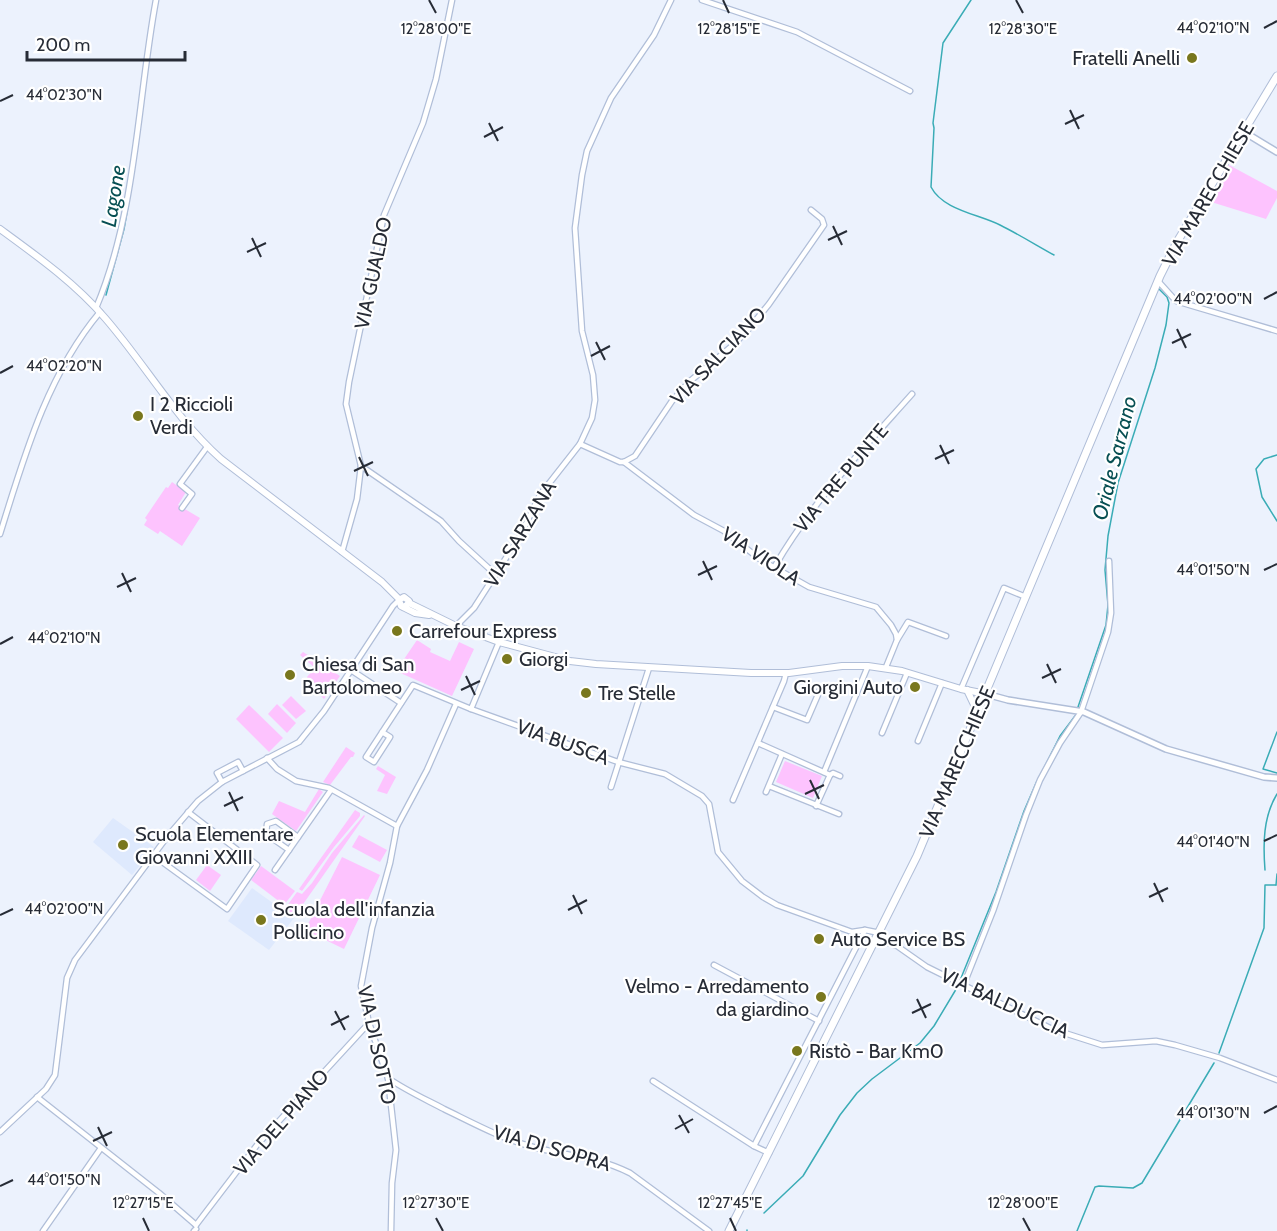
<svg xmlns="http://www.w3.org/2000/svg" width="1277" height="1231" viewBox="0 0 1277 1231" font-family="Cabin,sans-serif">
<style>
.built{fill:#dee9fd}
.green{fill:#fdc3fe}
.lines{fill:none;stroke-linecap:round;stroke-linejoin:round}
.stream{stroke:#3aacb6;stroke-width:1.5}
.minor-casing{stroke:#b0bed8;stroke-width:7}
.tertiary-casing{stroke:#b0bed8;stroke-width:8}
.secondary-casing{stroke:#b0bed8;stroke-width:8}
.primary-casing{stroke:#b0bed8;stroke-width:9}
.minor{stroke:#fff;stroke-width:4.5}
.tertiary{stroke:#fff;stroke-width:5}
.secondary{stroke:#fff;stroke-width:6}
.primary{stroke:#fff;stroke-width:7}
.ticks{fill:none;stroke:#272c36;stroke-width:2}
.poi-dot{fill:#79771d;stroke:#fff;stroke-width:2}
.labels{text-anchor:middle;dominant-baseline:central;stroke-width:4.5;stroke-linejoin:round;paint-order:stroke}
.poi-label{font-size:20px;fill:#272c36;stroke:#fff;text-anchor:start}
.street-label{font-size:20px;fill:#272c36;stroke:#fff}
.water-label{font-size:21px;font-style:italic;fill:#074f53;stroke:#fff}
.ticks-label{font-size:15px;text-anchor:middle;fill:#272c36;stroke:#fff;stroke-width:4.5;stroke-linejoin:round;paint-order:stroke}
</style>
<rect width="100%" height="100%" fill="#ecf2fd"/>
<g class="built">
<path d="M113,818l41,29 -7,9h-4l-3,4 1,4 -9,11 -39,-33z"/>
<path d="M252,888l42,30 -25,32 -41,-29z"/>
</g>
<g class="green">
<path d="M1229,165l48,26v7l-11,21 -58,-18z"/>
<path d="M172,482l14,10 -8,13 22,13 -18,28 -22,-15 -2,3 -14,-9 3,-5 -2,-2 21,-31 2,1z"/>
<path d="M417,640l14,9 -1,3 20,9 9,-19 15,7 -22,47 -56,-25z"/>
<path d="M303,652l37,24 -16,23 -15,-15 -2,-7 8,-9 -15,-13z"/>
<path d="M291,696l15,15 -10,8 -14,-14z"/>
<path d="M277,704l19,19 -9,10 -19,-19z"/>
<path d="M249,705l34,33 -14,14 -33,-33z"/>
<path d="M346,747l9,6 -2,4h-2l-21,28 -7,-3z"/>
<path d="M785,761l37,15 -9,22 -37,-16z"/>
<path d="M378,766l18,11 -9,17 -10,-3 8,-16 -9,-6z"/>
<path d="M319,789l4,3 -27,39 -24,-17 7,-13 26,11z"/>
<path d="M355,810l5,3v3l-26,31 -32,44 -3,-2z"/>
<path d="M364,815l1,1 -71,101 -10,-7 13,-18 5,2 10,-11 20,-30z"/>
<path d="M359,835l28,15 -7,12 -28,-15z"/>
<path d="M342,857l38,18 -36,74 -39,-19z"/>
<path d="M207,865l14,10 -11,16 -14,-11z"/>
<path d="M261,866l34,25 -11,14 -33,-25z"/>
</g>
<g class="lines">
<g class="stream">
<path d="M971,0l-28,43 -10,80 1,5 -3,59c12,23 47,27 69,38 18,9 36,20 54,30"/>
<path d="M106,295l18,-66 8,-46"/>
<path d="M1277,455l-13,4 -8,10 6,28 15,24"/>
<path d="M1078,707l28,-82 2,-20 -3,-35 3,-34 10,-53 37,-115 11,-43 3,-22 -2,-6 -8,-8"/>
<path d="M1277,732l-14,37 14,4"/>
<path d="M1040,776l20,-40 15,-20"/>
<path d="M1265,870c-2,-26 -2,-53 12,-76"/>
<path d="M1276,885l1,-11"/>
<path d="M961,978l35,-86 28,-81 13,-30"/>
<path d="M1219,1053l45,-125 1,-43h11"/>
<path d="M764,1213l39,-37 37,-61 17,-22 15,-14 48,-36 14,-17 24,-40"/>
<path d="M747,1231v-1"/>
<path d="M1077,1231l18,-44 4,-1 34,2 9,-5 72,-120"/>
</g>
<g class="minor-casing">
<g id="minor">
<path d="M702,0l95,32 113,59"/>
<path d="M1158,281l18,20 101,30"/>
<path d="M96,308c41,-97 41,-206 60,-308"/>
<path d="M580,444l40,18h4l11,-6 37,-55 17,-19 43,-36 15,-15 22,-27 55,-79 -2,-6 -11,-9"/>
<path d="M624,462l70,53 30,16 37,29 48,27 67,20 15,18 5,9 1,6 -11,27"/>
<path d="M361,466l80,55 18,20 36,33"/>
<path d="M182,508l10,-14 -12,-10 27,-37"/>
<path d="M0,534c24,-77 47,-159 100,-222"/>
<path d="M342,552l15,-53 4,-33 -15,-62 3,-22 35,-167 39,-92 13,-44 16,-79"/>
<path d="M775,566c37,-64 88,-117 137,-172"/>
<path d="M456,626l18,-18 46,-72 20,-41 40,-51 12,-26 3,-18 -2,-25 -11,-44 -7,-103 7,-53 5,-24 24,-53 43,-63 17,-35"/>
<path d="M897,640l11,-18 38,14"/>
<path d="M351,670l50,33"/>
<path d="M961,689l43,-101 22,9"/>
<path d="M773,707l34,13 13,-30"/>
<path d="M471,709l28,-67"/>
<path d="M382,732l8,5 -16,25 -8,-5 47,-72 58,24 147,53 47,12 37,22 7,8 9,48 24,29 21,16 14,8 75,27 13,-2 15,3"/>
<path d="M882,733l25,-60"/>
<path d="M918,741l24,-58"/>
<path d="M758,743l72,32 3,-2 7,3"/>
<path d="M267,758l10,11 19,12 33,7 68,38"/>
<path d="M824,772l44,-106"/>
<path d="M222,782l-5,-9 21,-11 5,9"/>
<path d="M769,786l70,28"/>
<path d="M611,787l38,-119"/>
<path d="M766,792l16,-38"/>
<path d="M733,800l51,-119 2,-8"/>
<path d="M816,806l14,-31"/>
<path d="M289,850l-23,-16 1,-10 9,-3 22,16"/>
<path d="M154,856l73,53 30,-44 -69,-53"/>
<path d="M275,870l56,-80"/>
<path d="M877,939l20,7 30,21 125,62 50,16 54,-4 19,4 45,13 57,22"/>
<path d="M714,965l105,56"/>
<path d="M964,984l29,-73 33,-96 14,-35 20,-37 21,-31 27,-80 3,-19 -2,-52"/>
<path d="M388,1078c17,12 37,21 56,31 29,14 58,30 89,38 35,9 63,9 97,26l79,58"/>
<path d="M653,1081l101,65 15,7"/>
<path d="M37,1097l122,96 37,32"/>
<path d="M0,1132l46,-43 9,-14 12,-97 8,-18 92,-123 31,-36 24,-19 77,-40 25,-31 69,-105 6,-6"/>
<path d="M754,1146l111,-216"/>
<path d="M196,1225l61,-80 112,-122"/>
<path d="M43,1231l58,-83"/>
<path d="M194,1231l2,-2"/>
<path d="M391,1231l1,-48 4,-33 -8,-72 -19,-55 -8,-37 11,-58 18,-65 7,-37 30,-56 29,-66"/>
</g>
</g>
<g class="tertiary-casing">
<g id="tertiary">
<path d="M1244,132l33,20"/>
<path d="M986,694l22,6 76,12 82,37 98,28 13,1"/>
</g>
</g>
<g class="secondary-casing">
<g id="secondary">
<path d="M0,229c37,27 75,54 105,89 40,46 70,100 116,141l161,123 17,17"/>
<path d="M409,603l47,23 43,16 71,19 26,3 155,9h38l53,-7h26l34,5 59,18 25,5"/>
<path d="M403,607l4,-2 2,-4 -5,-4 -5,3 2,6 14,7 14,2"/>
<path d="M967,690l11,23"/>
</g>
</g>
<g class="primary-casing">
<path id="primary" d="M729,1231l188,-375 243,-580 17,-34 100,-166"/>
</g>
<use href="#minor" class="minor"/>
<use href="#tertiary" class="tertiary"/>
<use href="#secondary" class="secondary"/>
<use href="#primary" class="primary"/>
</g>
<path class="ticks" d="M429,0l7,13M723,0l6,13M1016,0l7,13M1264,28l13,-7M0,101l13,-6M1070,110l9,19M489,123l9,18M1065,124l19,-9M484,137l19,-10M833,226l9,19M252,238l9,19M828,240l19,-9M247,252l19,-9M1264,299l13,-7M1177,329l9,19M596,342l9,18M1172,343l19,-9M591,356l19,-10M0,373l13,-7M940,445l9,19M359,457l9,19M935,459l19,-9M354,471l19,-9M703,561l9,19M1264,570l13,-6M122,573l9,19M698,575l19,-9M117,587l19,-9M0,644l13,-7M1047,664l9,19M466,676l9,19M1042,678l19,-9M461,690l19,-9M810,780l9,19M229,792l9,19M805,794l19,-9M224,806l19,-9M1264,841l13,-6M1154,883l9,19M573,895l9,19M1149,897l19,-9M568,910l19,-10M0,915l13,-6M917,999l9,19M335,1011l10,19M912,1013l19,-9M331,1025l18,-9M1264,1113l13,-7M679,1115l10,18M98,1127l9,19M675,1129l18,-10M93,1141l19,-9M0,1186l13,-6M143,1218l6,13M436,1218l7,13M730,1218l6,13M1023,1218l7,13"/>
<g class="poi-dot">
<circle cx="1192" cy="58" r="6"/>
<circle cx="138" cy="416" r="6"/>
<circle cx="397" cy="631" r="6"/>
<circle cx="507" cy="659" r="6"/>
<circle cx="290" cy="675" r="6"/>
<circle cx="915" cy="687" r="6"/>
<circle cx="586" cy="693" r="6"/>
<circle cx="123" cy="845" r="6"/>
<circle cx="261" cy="920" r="6"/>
<circle cx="819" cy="939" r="6"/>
<circle cx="821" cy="997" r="6"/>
<circle cx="797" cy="1051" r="6"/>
</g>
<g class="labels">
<g class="poi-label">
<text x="1180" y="58" text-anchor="end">Fratelli Anelli</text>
<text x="150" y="404">I 2 Riccioli<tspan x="150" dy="23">Verdi</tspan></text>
<text x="409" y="631">Carrefour Express</text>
<text x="519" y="659">Giorgi</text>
<text x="302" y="664">Chiesa di San<tspan x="302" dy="23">Bartolomeo</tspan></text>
<text x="903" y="687" text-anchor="end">Giorgini Auto</text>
<text x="598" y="693">Tre Stelle</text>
<text x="135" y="834">Scuola Elementare<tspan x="135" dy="23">Giovanni XXIII</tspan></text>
<text x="273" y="909">Scuola dell'infanzia<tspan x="273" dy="23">Pollicino</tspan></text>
<text x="831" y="939">Auto Service BS</text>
<text x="809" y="986" text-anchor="end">Velmo - Arredamento<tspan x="809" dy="23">da giardino</tspan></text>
<text x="809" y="1051">Ristò - Bar Km0</text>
</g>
<g class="street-label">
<text transform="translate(1208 194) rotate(-60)">VIA MARECCHIESE</text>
<text transform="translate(373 273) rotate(-78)">VIA GUALDO</text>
<text transform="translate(718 356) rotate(-46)">VIA SALCIANO</text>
<text transform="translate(841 478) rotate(-50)">VIA TRE PUNTE</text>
<text transform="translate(520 534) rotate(-59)">VIA SARZANA</text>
<text transform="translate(761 556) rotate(33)">VIA VIOLA</text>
<text transform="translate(563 742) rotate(20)">VIA BUSCA</text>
<text transform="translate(957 762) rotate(-67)">VIA MARECCHIESE</text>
<text transform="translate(1005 1003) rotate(25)">VIA BALDUCCIA</text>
<text transform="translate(377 1045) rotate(78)">VIA DI SOTTO</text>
<text transform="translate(281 1122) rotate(-49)">VIA DEL PIANO</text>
<text transform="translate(552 1148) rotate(16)">VIA DI SOPRA</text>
</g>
<g class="water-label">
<text transform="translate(113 196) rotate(-81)">Lagone</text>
<text transform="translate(1114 458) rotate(-76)">Oriale Sarzano</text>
</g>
</g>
<g class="ticks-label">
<text x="1213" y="33">44°02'10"N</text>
<text x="436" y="34">12°28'00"E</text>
<text x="729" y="34">12°28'15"E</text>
<text x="1023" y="34">12°28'30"E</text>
<text x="64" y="100">44°02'30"N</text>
<text x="1213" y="304">44°02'00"N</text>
<text x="64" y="371">44°02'20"N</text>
<text x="1213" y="575">44°01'50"N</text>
<text x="64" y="643">44°02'10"N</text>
<text x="1213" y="847">44°01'40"N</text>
<text x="64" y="914">44°02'00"N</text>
<text x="1213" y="1118">44°01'30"N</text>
<text x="64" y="1185">44°01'50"N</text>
<text x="143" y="1208">12°27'15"E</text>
<text x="436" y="1208">12°27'30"E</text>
<text x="730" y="1208">12°27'45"E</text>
<text x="1023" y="1208">12°28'00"E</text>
</g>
<path d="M27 51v9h158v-9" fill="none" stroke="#272c36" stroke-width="3"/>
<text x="36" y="51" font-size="18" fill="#272c36" stroke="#ffffff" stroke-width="4.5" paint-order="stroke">200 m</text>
</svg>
